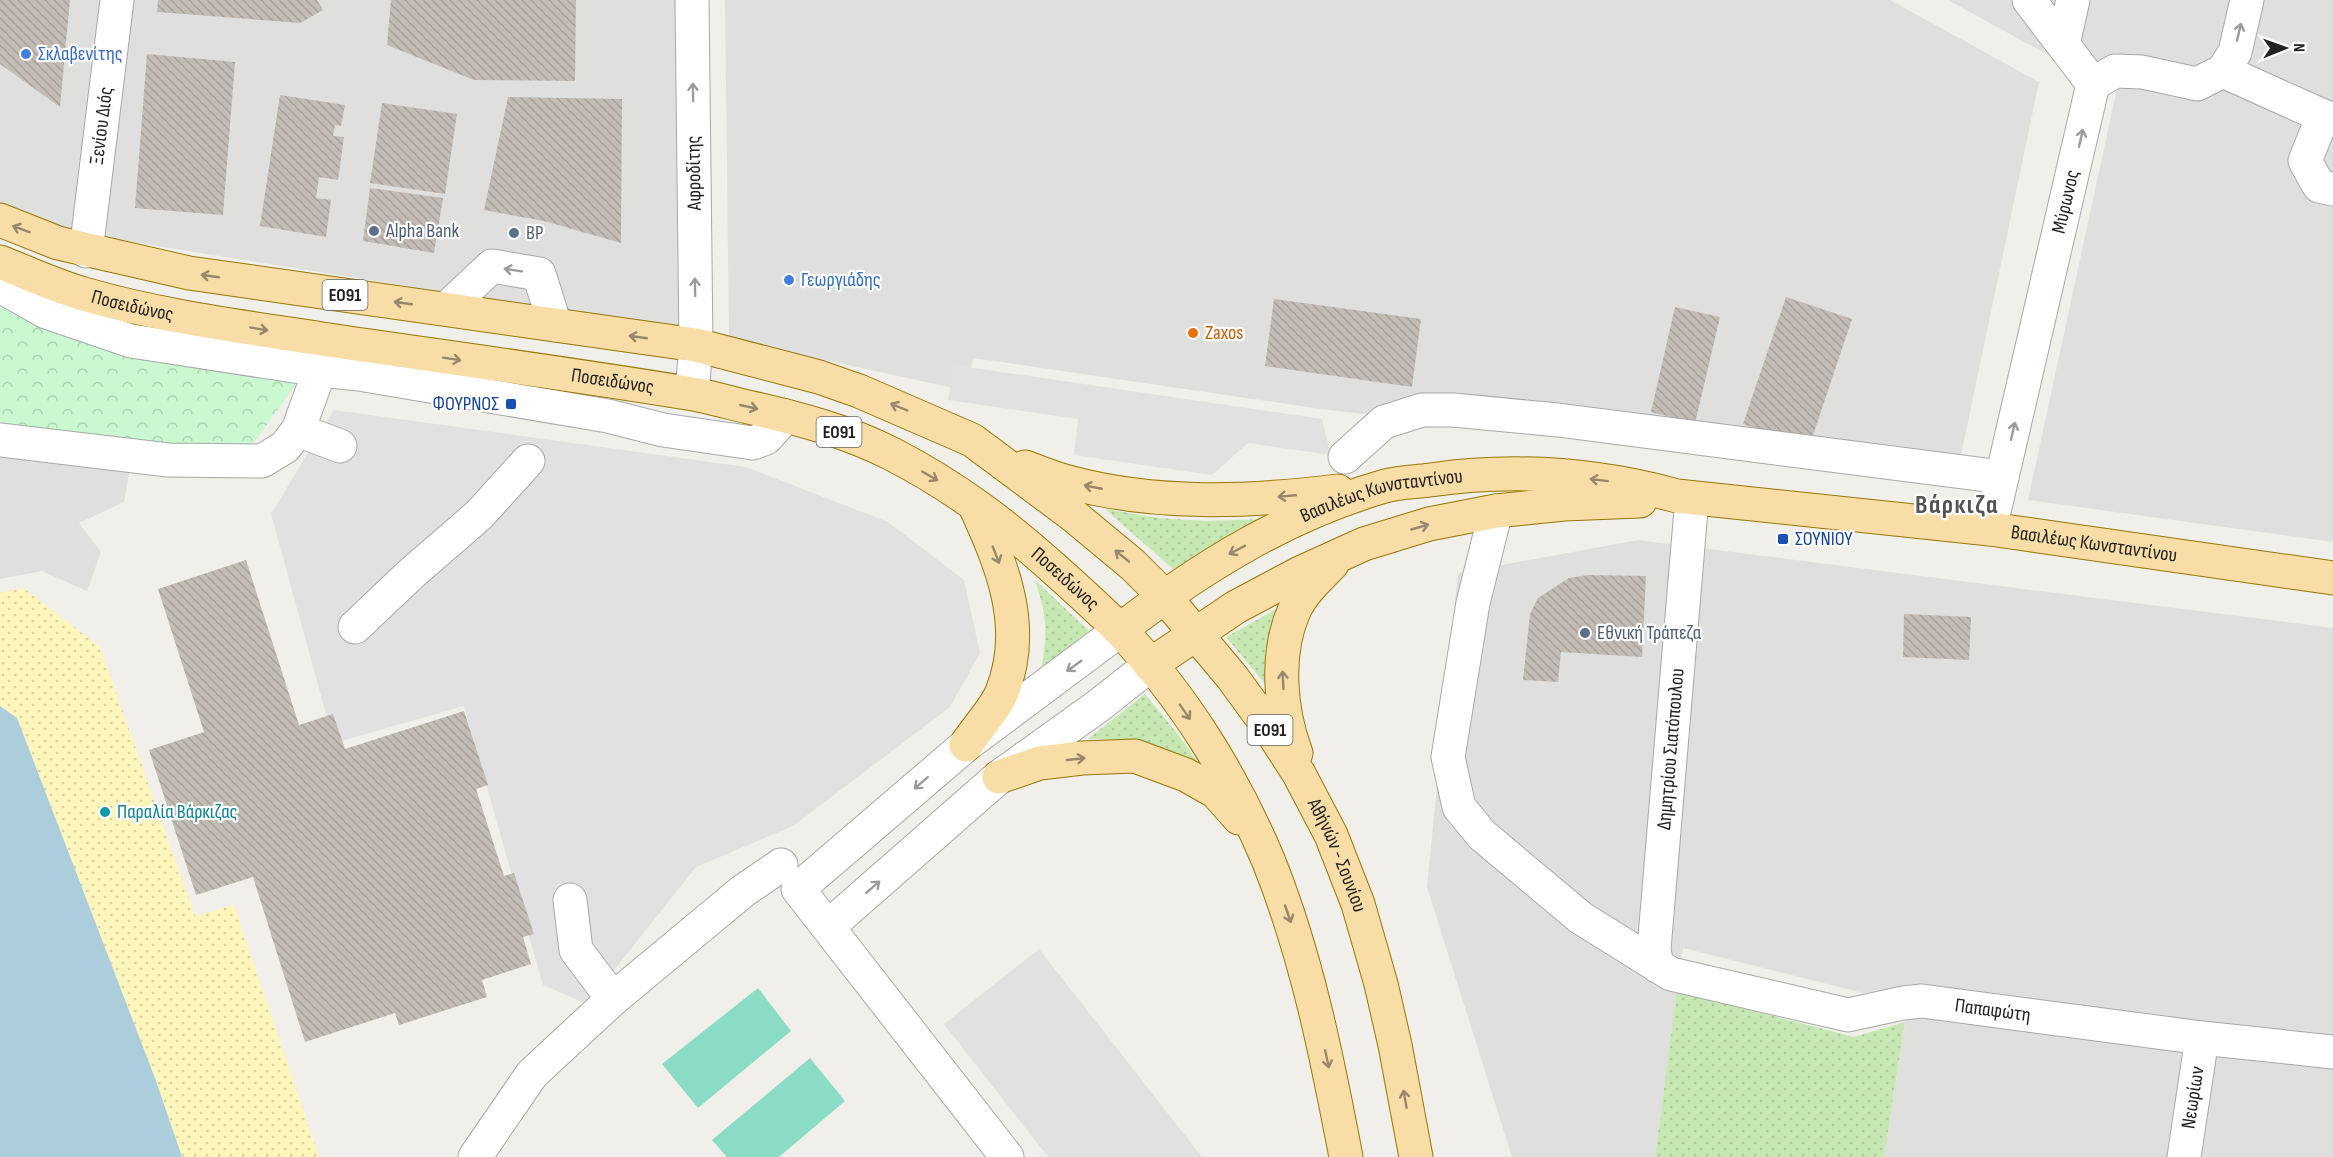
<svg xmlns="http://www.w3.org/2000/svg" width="2333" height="1157" viewBox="0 0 2333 1157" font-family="'Sofia Sans Condensed',sans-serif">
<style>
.residential{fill:#dfdfde}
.grass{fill:url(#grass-dots)}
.sand{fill:url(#sand-dots)}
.park{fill:url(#park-crowns)}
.pitch{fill:#8bdcc4}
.parking{fill:#e1e1e1}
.water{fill:#abcddc}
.building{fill:url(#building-back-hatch)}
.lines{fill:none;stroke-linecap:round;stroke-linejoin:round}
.minor-casing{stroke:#a8a8a8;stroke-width:35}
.major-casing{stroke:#987607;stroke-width:35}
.minor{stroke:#fff;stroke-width:33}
.major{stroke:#f8dda7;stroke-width:33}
.oneway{stroke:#9b9b9b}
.oneway2{stroke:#97886b}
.shop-dot{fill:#3f7fe0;stroke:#fff;stroke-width:2}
.service-dot{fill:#5c6f8a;stroke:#fff;stroke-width:2}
.food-dot{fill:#e8710a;stroke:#fff;stroke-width:2}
.transit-dot{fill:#1a4fb4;stroke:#fff;stroke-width:2}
.culture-dot{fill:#0f9aa8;stroke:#fff;stroke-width:2}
.labels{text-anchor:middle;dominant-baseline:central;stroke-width:4.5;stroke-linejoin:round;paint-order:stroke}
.shield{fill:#fff;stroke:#646464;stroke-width:1.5}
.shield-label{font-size:18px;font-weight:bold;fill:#212121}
.shop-label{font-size:20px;fill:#366cbe;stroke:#fff;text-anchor:start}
.street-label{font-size:20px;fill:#212121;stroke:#fff}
.service-label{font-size:20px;fill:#4e5e75;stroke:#fff;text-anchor:start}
.food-label{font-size:20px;fill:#c56008;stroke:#fff;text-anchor:start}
.transit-label{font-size:20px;fill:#164399;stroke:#fff;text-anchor:end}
.culture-label{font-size:20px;fill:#0d838f;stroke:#fff;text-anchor:start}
.district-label{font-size:26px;font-weight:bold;letter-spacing:1.5px;fill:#545454;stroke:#fff}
</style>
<defs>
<pattern id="grass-dots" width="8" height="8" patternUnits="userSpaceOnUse" patternTransform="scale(1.5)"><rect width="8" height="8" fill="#c7e8b2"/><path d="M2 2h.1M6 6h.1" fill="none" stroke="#abc799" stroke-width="1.8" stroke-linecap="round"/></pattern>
<pattern id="sand-dots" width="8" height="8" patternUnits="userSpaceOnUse" patternTransform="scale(1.5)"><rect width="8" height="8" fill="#fcf5bc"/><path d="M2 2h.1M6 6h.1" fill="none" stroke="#d8d2a1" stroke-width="1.8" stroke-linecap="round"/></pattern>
<pattern id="park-crowns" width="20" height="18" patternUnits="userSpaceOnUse" patternTransform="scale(1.5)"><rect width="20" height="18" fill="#c9f8d1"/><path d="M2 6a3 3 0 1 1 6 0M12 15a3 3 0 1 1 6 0" fill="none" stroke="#acd4b3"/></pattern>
<pattern id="building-back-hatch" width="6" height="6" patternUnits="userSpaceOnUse" patternTransform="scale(1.5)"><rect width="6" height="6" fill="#c2bcb5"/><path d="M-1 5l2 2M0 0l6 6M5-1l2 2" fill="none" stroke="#a6a19b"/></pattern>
</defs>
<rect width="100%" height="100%" fill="#f1efe9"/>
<g class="residential">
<path d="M0,0h102l-29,233 -73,-25z"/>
<path d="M131,0h548l3,330 -581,-93z"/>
<path d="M725,0h1165l149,82 -84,402 -634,-75 -348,-51 -6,33 -238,-52z"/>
<path d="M1948,0h385v542l-305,-42 90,-416 -37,-11z"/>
<path d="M0,453l132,3 -8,46 -45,21 22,29 -14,39 -45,-20 -42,8z"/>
<path d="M1638,540l695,88v529h-449l27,-171 -48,7 -180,-45 -28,209h-143l-85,-270 31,-314z"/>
</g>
<g class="grass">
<path d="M1105,509l54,9 46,3 60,-2 -92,50z"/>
<path d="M1035,580l54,51 -48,40c7,-39 6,-54 -6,-91z"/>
<path d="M1280,607l-14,78 -40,-48z"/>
<path d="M1145,694l31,38 32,44 -53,-30 -35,-6 -32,-1z"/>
<path d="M1677,991l177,46 51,-15 -21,135h-229z"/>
</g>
<path class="sand" d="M24,588l76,59 95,269 39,-11 85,252h-137l-26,-76 -139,-363 -17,-12v-113z"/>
<path class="park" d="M0,303l299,77 -64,89 -235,-20z"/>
<g class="pitch">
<path d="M758,988l33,43 -93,77 -36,-44z"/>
<path d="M810,1058l35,43 -66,56h-52l-15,-17z"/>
</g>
<g class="parking">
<path d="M954,365l368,54 9,36 -83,-12 -36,32 -138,-20 4,-36 -130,-19z"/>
<path d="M334,410l412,57 142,55 76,58 16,73 -30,54 -157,119 -97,41 -109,137 -44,-19 -79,-279 -130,37 -63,-229z"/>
<path d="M1039,949l163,208h-154l-104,-133z"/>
</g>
<path class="water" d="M0,706l17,12 139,363 26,76h-182z"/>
<g class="building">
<path d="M0,0h70l-10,107 -60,-43z"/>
<path d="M158,0h159l6,10 -23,13 -143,-11z"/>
<path d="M391,0h185l-1,81 -101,-1 -87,-35z"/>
<path d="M147,54l88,8 -12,153 -88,-7z"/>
<path d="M280,95l65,10 -4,21 -6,-1 -2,11 11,1 -6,43 -19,-3 -3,21 15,2 -5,37 -66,-11z"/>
<path d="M508,97l114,2 -1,144 -77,-22 -60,-11z"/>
<path d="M382,103l75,11 -12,80 -75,-11z"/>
<path d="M370,188l73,10 -9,55 -71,-12z"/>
<path d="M1786,297l66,22 -43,128 -66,-23z"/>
<path d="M1274,299l147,20 -9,68 -147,-21z"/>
<path d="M1675,307l45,10 -25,106 -44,-11z"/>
<path d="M246,560l53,165 34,-11 12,35 119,-38 24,74 -12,4 28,87 10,-3 20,61 -11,3 8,27 -49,16 5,17 -88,28 -4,-12 -90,29 -52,-165 -57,18 -47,-145 55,-18 -46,-143z"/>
<path d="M1588,575l58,1 -4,81 -81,-5 -3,30 -35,-2 7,-66 8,-16 31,-20z"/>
<path d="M1904,614l67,3 -2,43 -66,-3z"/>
</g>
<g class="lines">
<g class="minor-casing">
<g id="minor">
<path d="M2029,0l64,84"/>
<path d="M2063,44l10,-44"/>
<path d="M2223,71l100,45"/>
<path d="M2333,120l-10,-4 -18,45 14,25 14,3"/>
<path id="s1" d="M86,251l31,-251"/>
<path d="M0,286l46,26 85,29 189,29"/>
<path d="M446,309l46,-43 47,8 16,51"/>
<path d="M692,393l4,-48 -4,-345"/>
<path d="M298,430l42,16"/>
<path d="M0,440l168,20 94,1 23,-14 13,-17 22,-60 39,4 249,42 55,14 90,13 13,-5 20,-22"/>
<path d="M1345,457l39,-35 38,-12h31l105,10 444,57"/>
<path id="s2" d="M1496,511l-23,92 -25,154 11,50 23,28 99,83 90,56 177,41 55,-12 19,-2 280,37 131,14"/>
<path id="s3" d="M1990,529l103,-445 22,-13 27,1 55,12 26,-13 12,-19 12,-52"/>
<path d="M355,627l57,-54 67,-58 49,-54"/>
<path d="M570,900l6,50 37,49"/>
<path d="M829,926l170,-149 99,-71 52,-41"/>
<path id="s4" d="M1657,966l-3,-17 38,-451"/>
<path d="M475,1157l57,-83 81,-75 130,-108 38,-26"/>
<path d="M1007,1157l-209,-268 168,-144 154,-115"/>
<path id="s5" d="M2184,1157l18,-119"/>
</g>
</g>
<g class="major-casing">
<g id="major">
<path id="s6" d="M0,220l58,23 131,30 507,72 123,32 40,14 113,49 102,76 59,49 31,31 68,81 38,52 29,45 32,61 27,69 23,80 14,61 21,112"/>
<path id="s7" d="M0,262c28,11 55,24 84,32 75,22 161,33 238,45 122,18 243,34 365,54 20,3 40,9 61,14 49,11 99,24 144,47 64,33 115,72 168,120 20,18 40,36 59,55 64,66 115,149 150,233 38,95 58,195 77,295"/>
<path d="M1025,467c14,5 28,11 43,15 88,24 181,20 270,9"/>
<path id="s8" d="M1120,630c80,-62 167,-116 265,-144 15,-4 31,-4 45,-6 83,-12 167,-6 247,16l313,33 343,49"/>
<path d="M1150,665l86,-58 64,-34 64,-29 65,-20 67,-13 68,-7 76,-3"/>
<path d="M966,745c10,-16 30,-37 36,-53 26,-65 0,-127 -27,-186"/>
<path d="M1296,753c-16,-42 -21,-99 -2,-142 8,-18 24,-33 38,-47"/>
<path d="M999,777l41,-14 42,-5 53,-2 51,19 30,17 23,26"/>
</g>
</g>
<use href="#minor" class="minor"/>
<use href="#major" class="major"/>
</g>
<defs><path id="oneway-shaft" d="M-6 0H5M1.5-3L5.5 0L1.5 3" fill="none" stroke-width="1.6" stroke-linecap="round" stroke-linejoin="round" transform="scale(1.5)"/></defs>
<g class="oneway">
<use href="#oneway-shaft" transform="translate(2239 32) rotate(-77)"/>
<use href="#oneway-shaft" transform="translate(693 92) rotate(-91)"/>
<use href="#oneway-shaft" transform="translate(2081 138) rotate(-77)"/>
<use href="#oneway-shaft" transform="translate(513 270) rotate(-171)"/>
<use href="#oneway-shaft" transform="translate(695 287) rotate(-91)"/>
<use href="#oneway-shaft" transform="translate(2013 431) rotate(-77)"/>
<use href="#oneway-shaft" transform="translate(1074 666) rotate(144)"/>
<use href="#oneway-shaft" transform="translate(921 783) rotate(139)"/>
<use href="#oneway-shaft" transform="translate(873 887) rotate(-41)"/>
</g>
<g class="oneway2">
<use href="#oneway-shaft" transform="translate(21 229) rotate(-159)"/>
<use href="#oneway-shaft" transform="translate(210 276) rotate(-172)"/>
<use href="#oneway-shaft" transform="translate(403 303) rotate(-172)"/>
<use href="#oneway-shaft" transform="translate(259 329) rotate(10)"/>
<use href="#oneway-shaft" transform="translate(638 337) rotate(-172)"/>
<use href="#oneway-shaft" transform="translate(452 359) rotate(9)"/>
<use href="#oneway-shaft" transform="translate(749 407) rotate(13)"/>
<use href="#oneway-shaft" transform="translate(899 407) rotate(-157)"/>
<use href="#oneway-shaft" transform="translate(930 476) rotate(30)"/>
<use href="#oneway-shaft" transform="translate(1599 480) rotate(-173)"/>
<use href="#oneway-shaft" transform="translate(1093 487) rotate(-169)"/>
<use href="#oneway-shaft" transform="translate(1287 496) rotate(175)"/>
<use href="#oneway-shaft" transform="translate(1420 527) rotate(-16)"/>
<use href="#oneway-shaft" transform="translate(1237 550) rotate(152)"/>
<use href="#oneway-shaft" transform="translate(996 555) rotate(69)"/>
<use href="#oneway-shaft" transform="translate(1122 556) rotate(-141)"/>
<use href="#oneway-shaft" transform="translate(1283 680) rotate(-93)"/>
<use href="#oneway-shaft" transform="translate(1185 712) rotate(55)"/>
<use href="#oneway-shaft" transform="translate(1076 759) rotate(-6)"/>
<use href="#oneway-shaft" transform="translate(1288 914) rotate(71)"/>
<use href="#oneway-shaft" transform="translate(1327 1059) rotate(78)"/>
<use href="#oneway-shaft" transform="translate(1405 1099) rotate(-100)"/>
</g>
<g class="shop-dot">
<circle cx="26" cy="54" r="6"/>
<circle cx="789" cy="280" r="6"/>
</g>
<g class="service-dot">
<circle cx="374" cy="231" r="6"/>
<circle cx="514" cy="233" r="6"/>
<circle cx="1585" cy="633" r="6"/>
</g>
<circle class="food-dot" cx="1193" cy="333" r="6"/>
<g class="transit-dot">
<rect x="505" y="398" width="12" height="12" rx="3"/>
<rect x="1777" y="533" width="12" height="12" rx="3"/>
</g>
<circle class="culture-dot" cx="105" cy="812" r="6"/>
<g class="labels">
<g class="shield">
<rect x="322.5" y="280" width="45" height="30" rx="4.5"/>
<rect x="816.5" y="417" width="45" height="30" rx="4.5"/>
<rect x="1247.5" y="715" width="45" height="30" rx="4.5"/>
</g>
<g class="shield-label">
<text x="345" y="295">ΕΟ91</text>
<text x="839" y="432">ΕΟ91</text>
<text x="1270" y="730">ΕΟ91</text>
</g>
<g class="shop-label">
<text x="38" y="54">Σκλαβενίτης</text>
<text x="801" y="280">Γεωργιάδης</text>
</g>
<g class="street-label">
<text stroke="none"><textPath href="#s1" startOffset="126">Ξενίου Διός</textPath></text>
<text transform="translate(694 173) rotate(-91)">Αφροδίτης</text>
<text stroke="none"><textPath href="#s3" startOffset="336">Μύρωνος</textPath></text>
<text stroke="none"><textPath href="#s7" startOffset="140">Ποσειδώνος</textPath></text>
<text stroke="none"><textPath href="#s7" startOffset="626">Ποσειδώνος</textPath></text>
<text stroke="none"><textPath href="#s8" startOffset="298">Βασιλέως Κωνσταντίνου</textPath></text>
<text stroke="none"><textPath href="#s8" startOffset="1018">Βασιλέως Κωνσταντίνου</textPath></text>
<text stroke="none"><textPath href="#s7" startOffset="1130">Ποσειδώνος</textPath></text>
<text stroke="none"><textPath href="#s4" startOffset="218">Δημητρίου Σιατόπουλου</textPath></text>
<text stroke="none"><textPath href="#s6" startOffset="1563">Αθήνών - Σουνίου</textPath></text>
<text stroke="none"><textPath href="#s2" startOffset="902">Παπαφώτη</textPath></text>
<text stroke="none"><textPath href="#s5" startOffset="60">Νεωρίων</textPath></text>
</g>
<g class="service-label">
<text x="386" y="231">Alpha Bank</text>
<text x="526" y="233">BP</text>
<text x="1597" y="633">Εθνική Τράπεζα</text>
</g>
<g class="food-label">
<text x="1205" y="333">Zaxos</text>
</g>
<g class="transit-label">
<text x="499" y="404">ΦΟΥΡΝΟΣ</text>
<text x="1795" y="539" text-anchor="start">ΣΟΥΝΙΟΥ</text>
</g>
<g class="culture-label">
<text x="117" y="812">Παραλία Βάρκιζας</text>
</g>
<g class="district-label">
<text x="1957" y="505">Βάρκιζα</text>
</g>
</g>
<g transform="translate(2285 48) rotate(89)" stroke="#ffffff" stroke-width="4.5" paint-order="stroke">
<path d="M0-4.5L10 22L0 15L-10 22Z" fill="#212121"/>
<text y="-9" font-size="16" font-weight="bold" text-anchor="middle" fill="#212121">N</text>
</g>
</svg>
